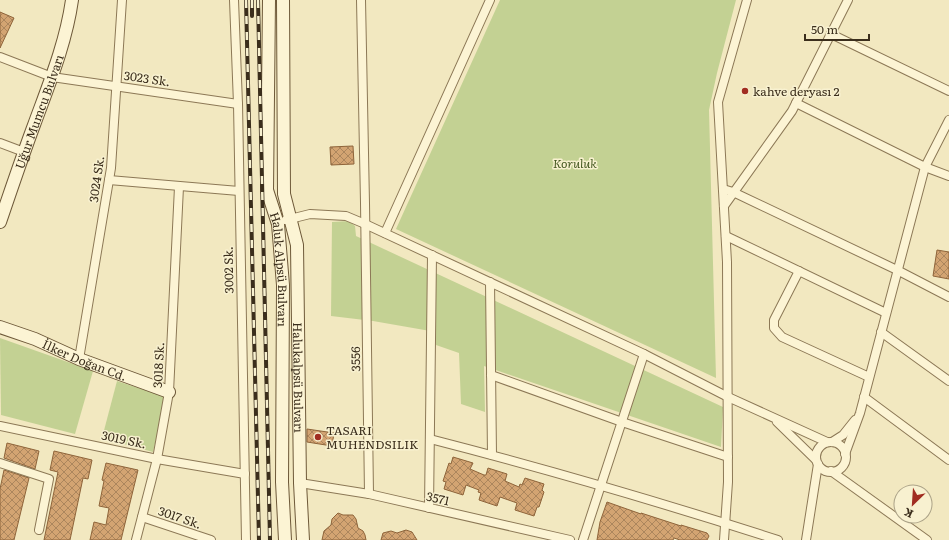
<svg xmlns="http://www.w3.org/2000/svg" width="949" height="540" viewBox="0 0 949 540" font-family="Literata,serif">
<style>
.green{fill:#c3d193}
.building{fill:url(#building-cross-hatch);stroke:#8e643a}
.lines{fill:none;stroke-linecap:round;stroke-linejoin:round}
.street-casing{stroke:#8c7856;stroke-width:10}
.secondary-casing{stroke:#6e5939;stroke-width:14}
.street{stroke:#fcf4d4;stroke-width:8}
.secondary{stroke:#fcf4d4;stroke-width:12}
.rail-casing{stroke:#3b2e1c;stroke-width:4}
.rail{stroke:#f8f1d0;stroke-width:2.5;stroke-dasharray:8;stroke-linecap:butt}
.poi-dot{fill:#a12d21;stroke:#f8f1d0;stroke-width:1.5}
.labels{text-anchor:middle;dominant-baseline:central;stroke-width:3;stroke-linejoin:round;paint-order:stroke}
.street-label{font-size:12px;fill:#3b2e1c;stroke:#f8f1d0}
.poi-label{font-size:12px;fill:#3b2e1c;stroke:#f8f1d0;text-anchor:start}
.park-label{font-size:12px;font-style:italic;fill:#455921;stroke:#f8f1d0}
</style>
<defs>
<pattern id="building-cross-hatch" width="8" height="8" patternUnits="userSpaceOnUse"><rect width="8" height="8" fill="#d3a472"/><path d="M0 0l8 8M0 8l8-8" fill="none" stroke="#ac865d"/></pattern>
</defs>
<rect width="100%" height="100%" fill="#f2e8c0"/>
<g class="green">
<path d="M500,0h236l-19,73 -8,37 7,268 -320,-149z"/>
<path d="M349,221l6,5 1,10 367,171 -2,40 -237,-81 1,46 -24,-8 -2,-51 -23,-8v-13l-63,-11 -42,-5 1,-94z"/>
<path d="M0,338l93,33 -18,63 -74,-19z"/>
<path d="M117,381l49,16 -13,55 -51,-14z"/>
</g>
<g class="building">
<path d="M0,12l14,6 -14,30z"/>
<path d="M353,146l1,18 -23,1 -1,-18z"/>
<path d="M937,250l12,2v27l-16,-3z"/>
<path d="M307,429l27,4 -2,13 -25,-4z"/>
<path d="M7,443l32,8 -4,18 -31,-11z"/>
<path d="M54,451l38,9 -4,19 -5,-1 -13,62h-26l14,-68 -8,-2z"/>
<path d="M453,457l20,6 -3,6 14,6h2l2,-7 19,6 -2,7 14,6 1,-3 2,1 3,-7 19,6 -2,6 2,2 -5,15h-2l-3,9 -19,-6 2,-7 -17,-6 -3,9 -18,-6 2,-7 -3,-1 1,-2 -13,-5 -3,10 -19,-6 2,-7 -3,-1 6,-18 2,1z"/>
<path d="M106,463l32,7 -17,70h-31l4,-18 12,3 3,-17 -10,-2 5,-25 -2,-1z"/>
<path d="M4,470l25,8 -15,62h-14v-51z"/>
<path d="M607,502l34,12v-1l40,13v-1l26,8 2,3 -2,4h-27l-6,-2 -1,2h-76l3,-18z"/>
<path d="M338,513l5,2h10l3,4 2,9 5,3 2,4 1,5h-44l2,-9 7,-6 1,-6z"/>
<path d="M406,530l6,2 5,8h-36l2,-7 8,-2 6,2z"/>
</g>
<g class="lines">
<g class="street-casing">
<g id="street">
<path d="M234,0l4,104 8,436"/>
<path d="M361,0l4,203 4,291"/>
<path d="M831,34l118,57"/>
<path d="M0,57l52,20 186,27"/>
<path d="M796,103l129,64 24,9"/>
<path d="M0,143l24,9"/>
<path d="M109,180l130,11"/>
<path d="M723,189l10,3 164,78 52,27"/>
<path d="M724,206l68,-95 56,-111"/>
<path d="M286,220l24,-6 36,2 19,8 279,130 84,43 99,45"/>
<path d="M385,233l105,-233"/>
<path d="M726,236l160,77"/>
<path d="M799,271l-25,49v8l8,9 87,40"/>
<path d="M490,282l2,173"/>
<path d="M881,332l68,49"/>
<path d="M79,359l32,-191 11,-168"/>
<path d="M491,375l131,47 106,35"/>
<path d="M864,397l85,63"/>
<path d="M777,422l39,38"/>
<path d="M0,426l157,33 88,15"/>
<path d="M430,439c117,30 233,64 348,101"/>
<path d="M832,442l11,-7 12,-15"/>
<circle cx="831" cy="457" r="15"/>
<path d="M845,454l15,-41 65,-246 24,-47"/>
<path d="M0,463l49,16 -10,51"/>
<path d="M831,471l96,69"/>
<path d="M300,483l69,11 201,46"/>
<path d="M429,508l3,-253"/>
<path d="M142,517l69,23"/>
<path d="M136,540l21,-81 12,-67 10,-205"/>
<path d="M583,540l61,-186"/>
<path d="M724,540l4,-58 -1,-220 -9,-160 29,-102"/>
<path d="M806,540l12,-76"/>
</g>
</g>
<g class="secondary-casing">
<g id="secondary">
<path id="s1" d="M269,0l-2,190 11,34 5,61 -1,197 3,58"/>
<path id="s2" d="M283,0l1,194 13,51 3,238 3,57"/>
<path id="s3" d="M0,222c11,-32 22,-65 34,-97 15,-41 32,-82 38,-125"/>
<path id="s4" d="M0,327l35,12 44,20 90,33"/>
</g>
</g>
<use href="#street" class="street"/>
<use href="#secondary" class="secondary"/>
<g class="rail-casing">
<g id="rail">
<path d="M246,0l13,540"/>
<path d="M252,0v16"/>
<path d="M258,0l12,540"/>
</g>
</g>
<use href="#rail" class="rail"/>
</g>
<g class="poi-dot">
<circle cx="745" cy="91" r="4"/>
<circle cx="318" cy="437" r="4"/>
</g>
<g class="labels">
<g class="street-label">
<text transform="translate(147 78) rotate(8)">3023 Sk.</text>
<text stroke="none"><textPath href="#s3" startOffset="117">Uğur Mumcu Bulvarı</textPath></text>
<text transform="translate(96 179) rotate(-82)">3024 Sk.</text>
<text transform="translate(228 270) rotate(-91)">3002 Sk.</text>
<text stroke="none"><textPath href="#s1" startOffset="271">Haluk Alpsü Bulvarı</textPath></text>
<text transform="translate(355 359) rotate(-91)">3556</text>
<text stroke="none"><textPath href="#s4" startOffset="91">İlker Doğan Cd.</textPath></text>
<text transform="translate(158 365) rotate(-87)">3018 Sk.</text>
<text stroke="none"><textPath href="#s2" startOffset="379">Halukalpsü Bulvarı</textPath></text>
<text transform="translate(124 439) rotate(12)">3019 Sk.</text>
<text transform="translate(438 498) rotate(13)">3571</text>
<text transform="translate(180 517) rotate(19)">3017 Sk.</text>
</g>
<g class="poi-label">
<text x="753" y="91">kahve deryası 2</text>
<text x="326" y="430">TASARI<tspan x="326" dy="14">MUHENDSILIK</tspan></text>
</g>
<g class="park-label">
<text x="575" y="163">Koruluk</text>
</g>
</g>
<g transform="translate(913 504) rotate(205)"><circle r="19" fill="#f8f1d0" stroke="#aca388"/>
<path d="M0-3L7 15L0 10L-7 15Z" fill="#a12d21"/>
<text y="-6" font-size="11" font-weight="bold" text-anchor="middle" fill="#3b2e1c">K</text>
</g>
<path d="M805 34v6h64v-6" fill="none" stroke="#3b2e1c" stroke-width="2"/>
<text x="811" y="34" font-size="12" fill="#3b2e1c" stroke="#f8f1d0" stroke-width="3" paint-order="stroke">50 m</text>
</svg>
